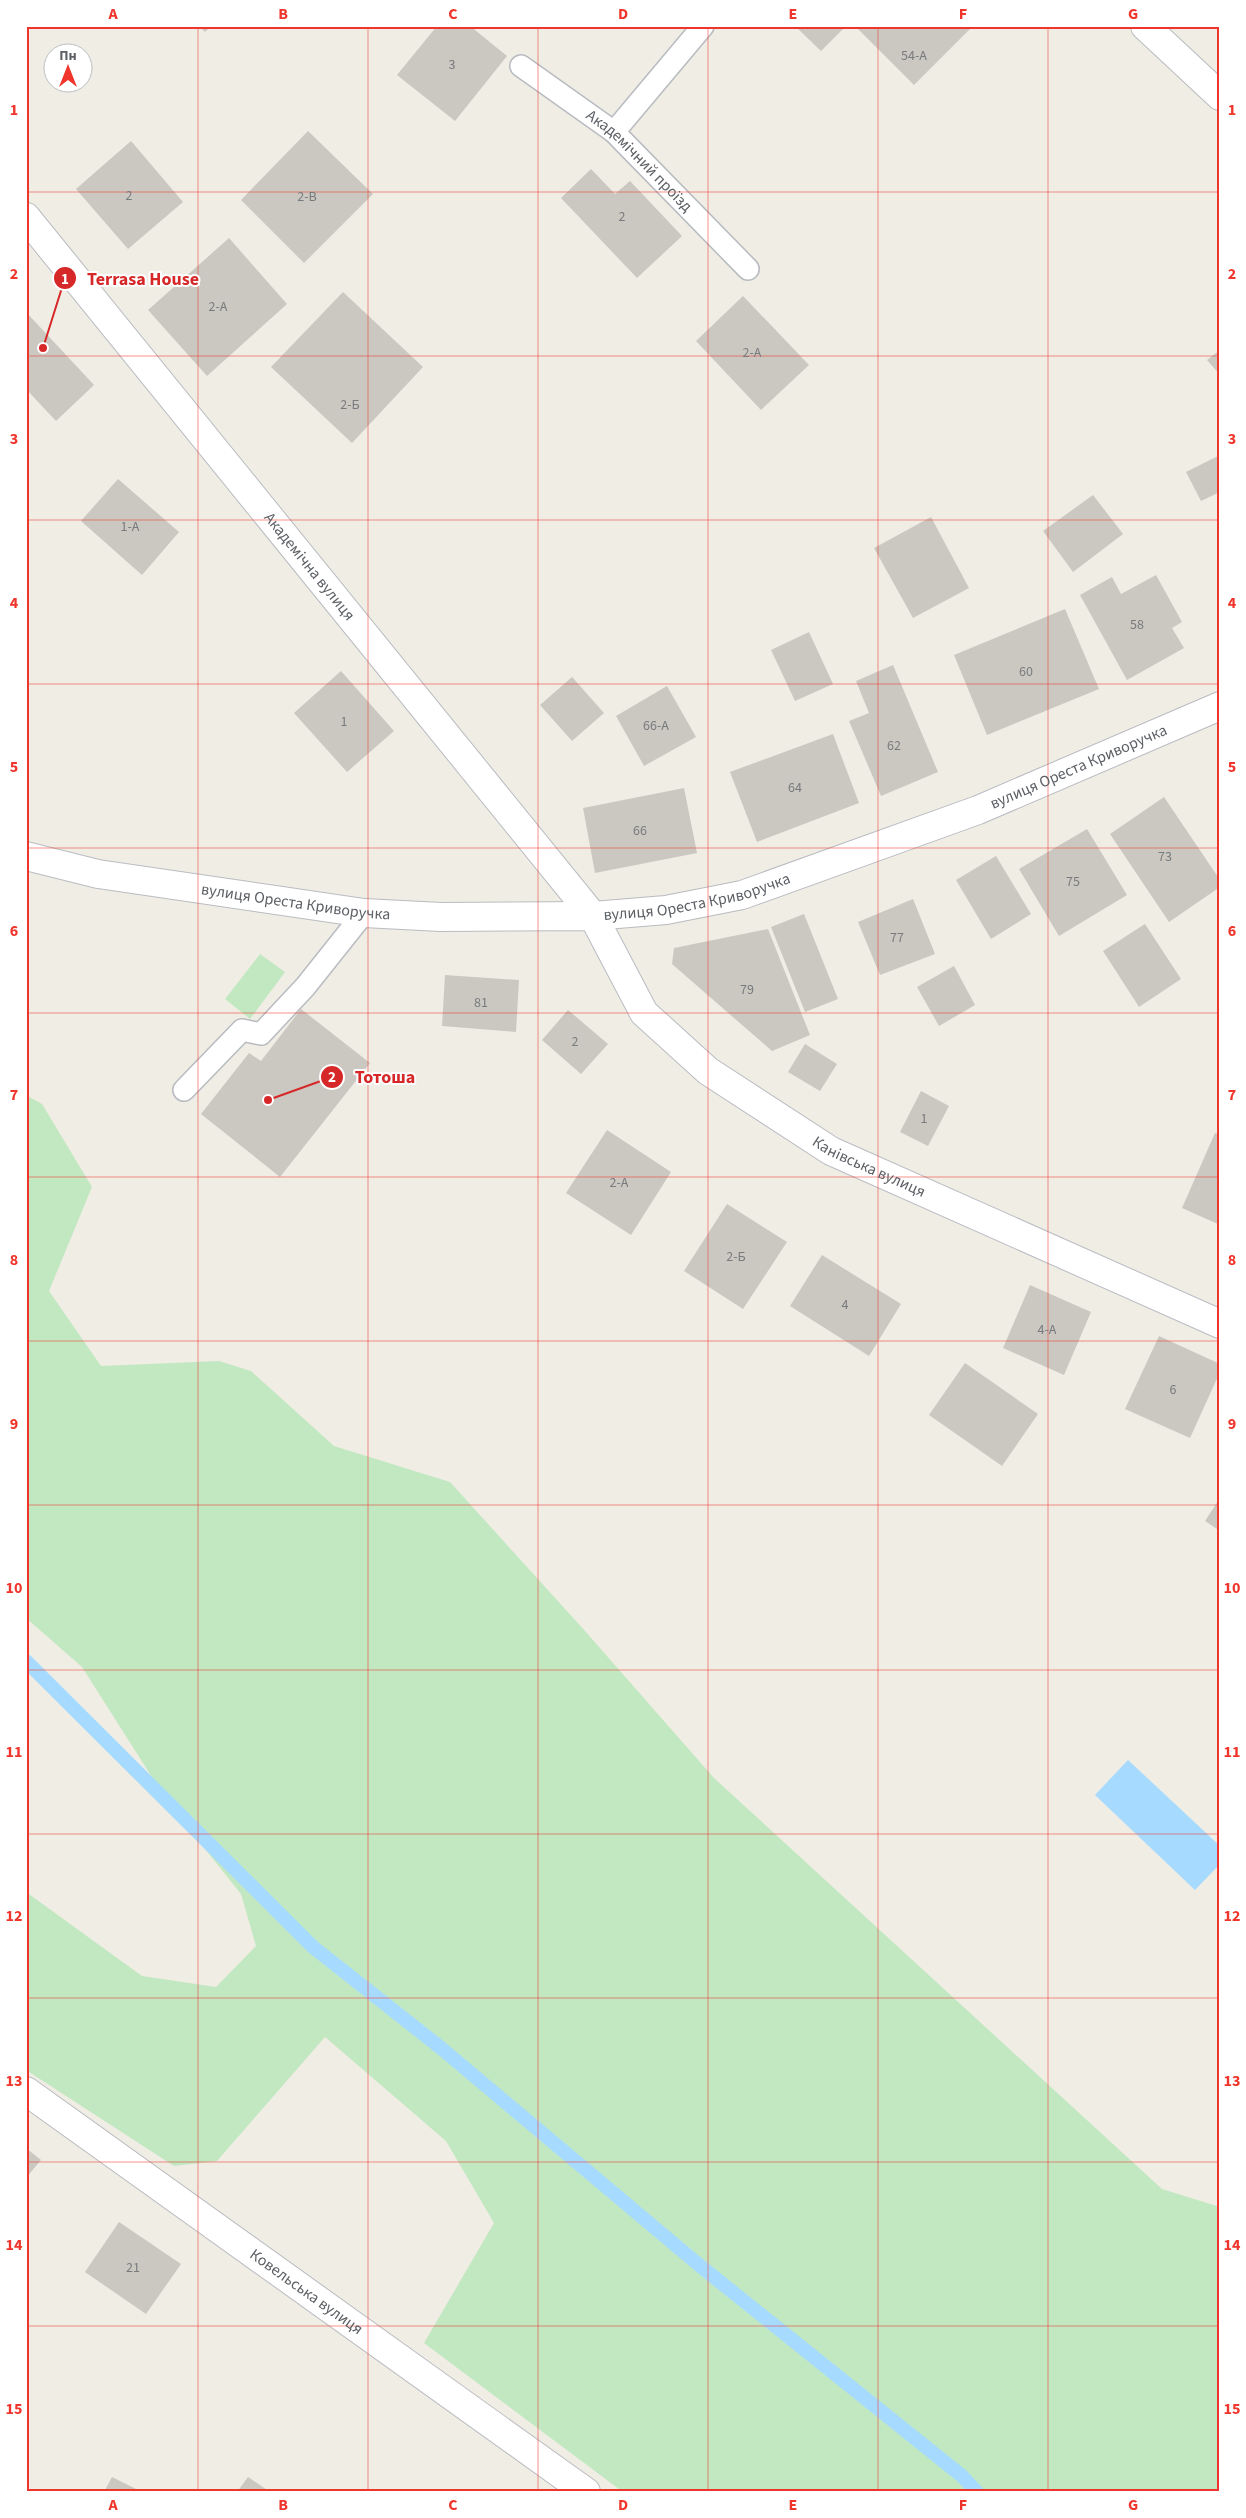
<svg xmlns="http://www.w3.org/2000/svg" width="1246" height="2518" viewBox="0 0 1246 2518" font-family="'Source Sans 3',sans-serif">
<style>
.green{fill:#c2e8c1}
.water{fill:#a6dbff}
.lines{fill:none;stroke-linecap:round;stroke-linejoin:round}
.stream{stroke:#a6dbff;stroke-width:14}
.building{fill:#cbc8c2}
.lane-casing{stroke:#b8bbc0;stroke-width:24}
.street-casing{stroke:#b8bbc0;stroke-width:30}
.secondary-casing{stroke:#b9bcc2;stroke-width:30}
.lane{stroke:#fff;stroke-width:21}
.street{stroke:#fff;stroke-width:28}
.secondary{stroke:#fff;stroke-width:28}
.grid{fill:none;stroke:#f0362c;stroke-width:1;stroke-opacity:0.55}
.labels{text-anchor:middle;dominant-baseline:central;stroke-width:4;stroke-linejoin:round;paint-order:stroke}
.number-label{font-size:14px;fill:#787b7d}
.street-label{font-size:16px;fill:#5d6166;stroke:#fff}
.leader{fill:none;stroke:#d62828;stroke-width:2}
.callout-dot{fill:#d62828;stroke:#fff;stroke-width:2}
.mark-label{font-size:15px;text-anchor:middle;font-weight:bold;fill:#fff}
.callout-label{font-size:18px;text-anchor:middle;font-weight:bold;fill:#d62828;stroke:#fff;stroke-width:4;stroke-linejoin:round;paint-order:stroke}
.neatline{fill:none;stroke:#f0362c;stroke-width:2}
.grid-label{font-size:16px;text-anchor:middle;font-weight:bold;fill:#f0362c}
</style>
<rect width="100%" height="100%" fill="#f0ede5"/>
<g class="green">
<path d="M260,954l25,18 -35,47 -25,-20z"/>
<path d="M26,1095l16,9 50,83 -43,104 52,75 118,-5 32,10 83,75 116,36 135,149 129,147 448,411 58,18v285h-597l-199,-149 70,-120 -48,-82 -121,-104 -108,124 -43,5 -148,-96v-178l116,84 74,11 40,-41 -15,-52 -72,-90 -87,-137 -56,-49z"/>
</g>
<path class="water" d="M1128,1760l92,86v18l-25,26 -100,-95z"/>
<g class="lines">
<path class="stream" d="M26,1661l287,286 128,101 258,217 263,211 15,16"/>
</g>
<g class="building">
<path d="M199,26h12l-6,6z"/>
<path d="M437,26h33l37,30 -52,65 -58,-46z"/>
<path d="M795,26h51l-25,25z"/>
<path d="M855,26h118l-59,59z"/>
<path d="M308,131l65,63 -69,69 -63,-63z"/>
<path d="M131,141l52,61 -55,47 -52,-60z"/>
<path d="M591,169l24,25 15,-13 52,55 -45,42 -76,-80z"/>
<path d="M229,238l58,66 -80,72 -59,-66z"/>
<path d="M343,292l80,75 -71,76 -81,-76z"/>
<path d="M743,296l66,69 -48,45 -65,-69z"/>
<path d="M26,312l68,73 -38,36 -30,-32z"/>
<path d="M1220,350v25l-13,-15z"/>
<path d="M1220,455v37l-19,9 -15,-29z"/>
<path d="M118,479l61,53 -37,43 -61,-54z"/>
<path d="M1093,495l30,39 -50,38 -30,-41z"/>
<path d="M931,517l38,71 -56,30 -39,-70z"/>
<path d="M1156,575l26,47 -10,6 12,20 -57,32 -47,-85 32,-18 9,17z"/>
<path d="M1065,609l34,80 -112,46 -33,-80z"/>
<path d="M809,632l24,52 -38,17 -24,-51z"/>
<path d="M893,665l45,107 -57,24 -32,-75 20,-8 -13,-32z"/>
<path d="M341,671l53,60 -47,41 -53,-59z"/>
<path d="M572,677l32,36 -32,28 -32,-36z"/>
<path d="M667,686l29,51 -52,29 -28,-50z"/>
<path d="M833,734l26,69 -102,39 -27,-70z"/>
<path d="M684,788l13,65 -102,20 -12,-65z"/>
<path d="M1164,797l56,83v7l-51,35 -59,-88z"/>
<path d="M1087,829l40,66 -68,41 -40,-67z"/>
<path d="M996,856l35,58 -40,25 -35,-59z"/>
<path d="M913,899l22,55 -55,21 -22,-53z"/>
<path d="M804,914l34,85 -33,13 -34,-85z"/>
<path d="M1145,924l36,55 -42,28 -36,-56z"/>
<path d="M768,929l42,106 -38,16 -100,-87 2,-16z"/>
<path d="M954,966l21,39 -36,21 -22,-39z"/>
<path d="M445,975l74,5 -3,52 -74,-6z"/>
<path d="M301,1009l69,54 -90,114 -79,-63 48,-61 12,8z"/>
<path d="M568,1010l40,34 -27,30 -39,-34z"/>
<path d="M805,1044l32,20 -17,27 -32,-19z"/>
<path d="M921,1091l28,15 -21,40 -28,-14z"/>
<path d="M607,1130l64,42 -40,63 -65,-42z"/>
<path d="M1215,1133l5,2v90l-38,-17z"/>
<path d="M727,1204l60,38 -44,67 -59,-38z"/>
<path d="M822,1255l79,49 -32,52 -79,-50z"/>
<path d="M1030,1285l61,27 -27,63 -61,-27z"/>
<path d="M1159,1336l61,28v8l-30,66 -65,-29z"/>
<path d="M965,1363l73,51 -36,52 -73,-51z"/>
<path d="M1220,1498v33l-15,-10z"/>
<path d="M26,2148l15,12 -15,18z"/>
<path d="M119,2222l62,42 -35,50 -61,-42z"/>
<path d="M112,2477l30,15h-38z"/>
<path d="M248,2477l22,15h-33z"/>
</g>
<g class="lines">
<g class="lane-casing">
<g id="lane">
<path id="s1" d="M521,66l93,66 134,137"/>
<path d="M614,132l89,-106"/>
<path d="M184,1090l58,-60 19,4 44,-47 59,-74"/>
</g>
</g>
<g class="street-casing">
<g id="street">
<path d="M1145,26l75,70"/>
<path id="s2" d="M26,217l567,699 73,-6 76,-15 236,-85 242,-104"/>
<path id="s3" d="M26,2091l560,401"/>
</g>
</g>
<g class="secondary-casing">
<g id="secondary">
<path id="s4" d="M26,856l72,18 266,39 77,4 152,-1 51,97 64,58 123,80 389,173"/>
</g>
</g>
<use href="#lane" class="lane"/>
<use href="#street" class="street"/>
<use href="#secondary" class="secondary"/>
</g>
<path class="grid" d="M198,26v2466M368,26v2466M538,26v2466M708,26v2466M878,26v2466M1048,26v2466M26,192h1194M26,356h1194M26,520h1194M26,684h1194M26,848h1194M26,1013h1194M26,1177h1194M26,1341h1194M26,1505h1194M26,1670h1194M26,1834h1194M26,1998h1194M26,2162h1194M26,2326h1194"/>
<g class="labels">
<g class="number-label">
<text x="914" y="56">54-А</text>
<text x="452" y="65">3</text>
<text x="129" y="196">2</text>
<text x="307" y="197">2-В</text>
<text x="622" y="217">2</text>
<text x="218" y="307">2-А</text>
<text x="752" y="353">2-А</text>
<text x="350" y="405">2-Б</text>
<text x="130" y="527">1-А</text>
<text x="1137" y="625">58</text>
<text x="1026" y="672">60</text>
<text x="344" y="722">1</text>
<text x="656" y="726">66-А</text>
<text x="894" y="746">62</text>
<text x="795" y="788">64</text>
<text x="640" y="831">66</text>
<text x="1165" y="857">73</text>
<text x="1073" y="882">75</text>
<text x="897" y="938">77</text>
<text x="747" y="990">79</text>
<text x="481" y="1003">81</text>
<text x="575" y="1042">2</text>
<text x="924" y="1119">1</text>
<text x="619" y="1183">2-А</text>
<text x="736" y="1257">2-Б</text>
<text x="845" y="1305">4</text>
<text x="1047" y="1330">4-А</text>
<text x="1173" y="1390">6</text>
<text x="133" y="2268">21</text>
</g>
<g class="street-label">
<text stroke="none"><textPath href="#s1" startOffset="152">Академічний проїзд</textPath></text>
<text stroke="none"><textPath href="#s2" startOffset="450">Академічна вулиця</textPath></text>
<text stroke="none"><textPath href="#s2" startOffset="1411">вулиця Ореста Криворучка</textPath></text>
<text stroke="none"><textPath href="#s2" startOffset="1006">вулиця Ореста Криворучка</textPath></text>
<text stroke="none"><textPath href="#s4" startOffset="274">вулиця Ореста Криворучка</textPath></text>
<text stroke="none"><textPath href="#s4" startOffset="956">Канівська вулиця</textPath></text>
<text stroke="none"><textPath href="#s3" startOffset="345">Ковельська вулиця</textPath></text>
</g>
</g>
<path class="leader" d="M43 348L65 278M268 1100L332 1077"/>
<g class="callout-dot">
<circle cx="43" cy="348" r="5"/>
<circle cx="268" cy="1100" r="5"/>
<circle cx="65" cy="278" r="12"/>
<circle cx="332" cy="1077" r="12"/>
</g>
<g class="mark-label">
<text x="65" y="284">1</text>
<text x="332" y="1082">2</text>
</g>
<g class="callout-label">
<text x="143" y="285">Terrasa House</text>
<text x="385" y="1083">Тотоша</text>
</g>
<rect width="1246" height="2518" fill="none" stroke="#ffffff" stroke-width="55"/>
<g transform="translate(68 68)"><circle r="24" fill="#ffffff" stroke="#bec0c2"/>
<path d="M0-4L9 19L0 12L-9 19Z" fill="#f0362c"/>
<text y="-8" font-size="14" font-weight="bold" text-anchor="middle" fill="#5d6166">Пн</text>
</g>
<rect x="28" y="28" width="1190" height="2462" class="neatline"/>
<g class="grid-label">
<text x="113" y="19">A</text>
<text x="283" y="19">B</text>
<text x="453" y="19">C</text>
<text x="623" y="19">D</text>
<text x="793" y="19">E</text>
<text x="963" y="19">F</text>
<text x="1133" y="19">G</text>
<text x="14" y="115">1</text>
<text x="1232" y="115">1</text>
<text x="14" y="279">2</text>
<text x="1232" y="279">2</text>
<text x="14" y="444">3</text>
<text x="1232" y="444">3</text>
<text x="14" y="608">4</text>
<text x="1232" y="608">4</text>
<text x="14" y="772">5</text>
<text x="1232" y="772">5</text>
<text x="14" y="936">6</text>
<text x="1232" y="936">6</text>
<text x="14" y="1100">7</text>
<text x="1232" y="1100">7</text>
<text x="14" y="1265">8</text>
<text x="1232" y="1265">8</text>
<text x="14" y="1429">9</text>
<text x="1232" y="1429">9</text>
<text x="14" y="1593">10</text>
<text x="1232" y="1593">10</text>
<text x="14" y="1757">11</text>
<text x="1232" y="1757">11</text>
<text x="14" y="1921">12</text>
<text x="1232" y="1921">12</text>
<text x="14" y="2086">13</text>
<text x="1232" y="2086">13</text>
<text x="14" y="2250">14</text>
<text x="1232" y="2250">14</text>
<text x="14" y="2414">15</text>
<text x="1232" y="2414">15</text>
<text x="113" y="2510">A</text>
<text x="283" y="2510">B</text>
<text x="453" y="2510">C</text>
<text x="623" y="2510">D</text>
<text x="793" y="2510">E</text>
<text x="963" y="2510">F</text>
<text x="1133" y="2510">G</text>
</g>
</svg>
